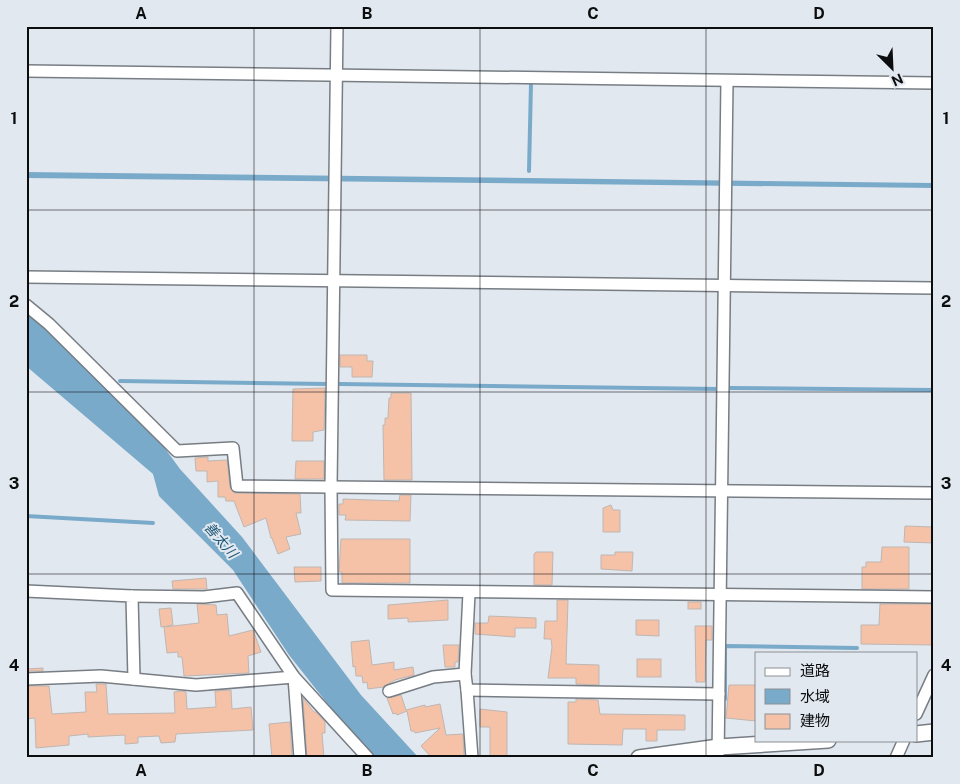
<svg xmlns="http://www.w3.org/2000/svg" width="960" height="784" viewBox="0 0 960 784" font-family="'Public Sans','Noto Sans JP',sans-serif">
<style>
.water{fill:#7aaaca}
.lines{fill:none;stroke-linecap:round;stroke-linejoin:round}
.stream{stroke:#7aaaca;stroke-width:4}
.building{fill:#f5c2a8;stroke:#bfb6b2}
.minor-casing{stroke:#777d83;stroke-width:14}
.tertiary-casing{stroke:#777d83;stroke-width:18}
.minor{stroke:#fff;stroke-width:11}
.tertiary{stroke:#fff;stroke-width:15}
.grid{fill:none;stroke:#0b0d0f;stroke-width:1;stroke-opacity:0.55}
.labels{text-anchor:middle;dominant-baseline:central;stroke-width:4;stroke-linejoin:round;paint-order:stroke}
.water-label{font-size:14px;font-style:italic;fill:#1e5777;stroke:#e2e8ef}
.neatline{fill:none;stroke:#0b0d0f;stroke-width:2}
.grid-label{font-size:16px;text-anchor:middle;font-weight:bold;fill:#0b0d0f}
</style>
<rect width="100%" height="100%" fill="#e2e8ef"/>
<g class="water">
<path d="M26,172l908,11v5l-908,-10z"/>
<path d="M26,313l17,14 110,105 27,37 62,68 119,158 58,63h-44l-37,-41 -49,-62 -56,-85 -74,-74 -6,-22 -127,-108z"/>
</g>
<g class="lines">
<g class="stream">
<path d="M529,171l2,-88"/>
<path d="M120,381l208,3"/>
<path d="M339,384l380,5"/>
<path d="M728,388l206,2"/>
<path d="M26,516l127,7"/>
<path d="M723,699h2v-53l132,2"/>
</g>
</g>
<g class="building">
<path d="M340,355h27v6h6l-1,16h-20v-10h-12z"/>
<path d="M325,388l-1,42 -11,2v9h-21l1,-52z"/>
<path d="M391,393h20l1,87h-28l-1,-55h2v-7h3l1,-20h2z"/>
<path d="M208,457v4l19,-1 3,27 4,6 66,1 1,19h-5l5,21 -15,3 4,12 -12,5 -6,-16h-1l-5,-20 -22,9 -10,-26h-8l-1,-4h-7v-16l-11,1v-11h-11l-1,-13z"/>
<path d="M296,461h28v18h-29z"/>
<path d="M400,495h11l-1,26 -65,-1 1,-5h-7v-11h4v-5l56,2z"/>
<path d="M611,505l2,5h7v22h-17v-24z"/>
<path d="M905,526l29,1v16l-30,-1z"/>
<path d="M341,539h69v44h-68v-11h-3z"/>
<path d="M882,547h27v42h-47v-22h4v-5h15z"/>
<path d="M536,552h17l-1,33h-18v-31z"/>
<path d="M615,552h18l-1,19 -31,-2v-14h14z"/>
<path d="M294,567h27v14l-26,1z"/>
<path d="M206,578l1,11h-34l-1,-8z"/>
<path d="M448,600v20l-40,2v-4l-20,1v-14z"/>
<path d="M557,600h11l-2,64 33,1v20l-23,-1v-6h-28l4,-31 -1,-8h-7l1,-18h12z"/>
<rect x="688" y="602" width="13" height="7"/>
<path d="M197,604l19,1 1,10 10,-1 2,22 24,-6 8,22 -13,4 1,17 -65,3 -2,-19h-4v-5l-11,1 -3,-26 35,-4z"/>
<path d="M880,604h54l-1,41 -72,-1v-19h18z"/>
<path d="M171,608l2,17 -12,2 -2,-18z"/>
<path d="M489,616l47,2v10h-21v9l-40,-3v-11h13z"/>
<path d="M636,620h23v16l-23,-1z"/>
<path d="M695,626h17v14h-6l-1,42h-9z"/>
<path d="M369,640l3,25 22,-3v8l19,-3 1,8 -19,5 -12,7 -15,2 -1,-7 -4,1 -1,-7h-6l-1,-10 -2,1 -2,-25z"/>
<path d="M443,645h16l-1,17h-3v5h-10z"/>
<rect x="637" y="659" width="24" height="18"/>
<path d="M43,668v3h-17v-2z"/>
<path d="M96,684h10l2,30 67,-1 -1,-21 8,-1 4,1 1,17 29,-2 -1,-16 16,-1 1,19 19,-2 2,23 -77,4 -1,8 -14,1 -2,-7 -21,1v6l-13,1v-9l-37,2v-3l-19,2v9l-33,3 -1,-30 -9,1v-33h23l3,28 34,-2 -1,-20h12z"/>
<path d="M729,685h27v36l-30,-3z"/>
<path d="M401,695l5,15 19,-5v2l15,-3 6,31 17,-1 1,24h-32l-11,-12 19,-18 -25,5 -1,-2h-3l-4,-20 -10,4 -1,-2 -3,1 -6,-16z"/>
<path d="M303,698l11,14h2l9,10v11h-3l2,25h-17z"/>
<path d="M576,699l22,1 2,14 85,1v15h-28v11h-11v-12h-23l-1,16 -54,-1v-42h8z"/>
<path d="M480,709l27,3v46h-17v-31h-10z"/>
<path d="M290,722l2,36h-20l-3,-34z"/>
</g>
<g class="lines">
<g class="minor-casing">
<g id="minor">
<path d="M337,26l-6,461 1,103 602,7"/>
<path d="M26,71l908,12"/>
<path d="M26,277l908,11"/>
<path d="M26,305l23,19 128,127 56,-3 4,38 697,7"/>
<path d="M26,591l106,5 2,83"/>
<path d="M469,593l-4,81 2,16 252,4"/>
<path d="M132,596l72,1 33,-4 57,84 74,81"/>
<path d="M26,679l75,-3 95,9 98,-8 6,81"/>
<path d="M467,690l5,68"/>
<path d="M389,691l44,-14 32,-3"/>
<path d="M916,714l18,-39"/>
<path d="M718,758l9,-677"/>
<path d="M896,758l8,-18"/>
</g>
</g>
<g class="tertiary-casing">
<g id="tertiary">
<path d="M916,734l18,-2"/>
<path d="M639,758l80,-11 109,-7"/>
</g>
</g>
<use href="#minor" class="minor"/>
<use href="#tertiary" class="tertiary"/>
</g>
<path class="grid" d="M254,26v732M480,26v732M706,26v732M26,210h908M26,392h908M26,574h908"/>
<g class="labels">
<g class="water-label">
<text transform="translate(221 540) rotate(49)">善太川</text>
</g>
</g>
<rect width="960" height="784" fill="none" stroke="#e2e8ef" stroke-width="55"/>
<rect x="755" y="652" width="162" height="90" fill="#e2e8ef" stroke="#8c9095"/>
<rect x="765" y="668" width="25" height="8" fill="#ffffff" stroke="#8c9095"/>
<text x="800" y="676" font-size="15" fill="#0b0d0f">道路</text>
<rect x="765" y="689" width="25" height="15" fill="#7aaaca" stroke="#8c9095"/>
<text x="800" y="702" font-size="15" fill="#0b0d0f">水域</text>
<rect x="765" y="714" width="25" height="15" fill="#f5c2a8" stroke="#8c9095"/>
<text x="800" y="726" font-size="15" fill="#0b0d0f">建物</text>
<g transform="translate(892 68) rotate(156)" stroke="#e2e8ef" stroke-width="4" paint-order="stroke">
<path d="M0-4L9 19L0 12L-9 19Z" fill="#0b0d0f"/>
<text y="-8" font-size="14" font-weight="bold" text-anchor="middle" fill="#0b0d0f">N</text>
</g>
<rect x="28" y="28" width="904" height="728" class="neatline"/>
<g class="grid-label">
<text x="141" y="19">A</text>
<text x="367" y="19">B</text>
<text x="593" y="19">C</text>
<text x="819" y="19">D</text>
<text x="14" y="124">1</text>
<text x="946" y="124">1</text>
<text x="14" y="307">2</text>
<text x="946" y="307">2</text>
<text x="14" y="489">3</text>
<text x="946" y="489">3</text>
<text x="14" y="671">4</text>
<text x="946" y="671">4</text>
<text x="141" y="776">A</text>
<text x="367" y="776">B</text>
<text x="593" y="776">C</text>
<text x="819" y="776">D</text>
</g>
</svg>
